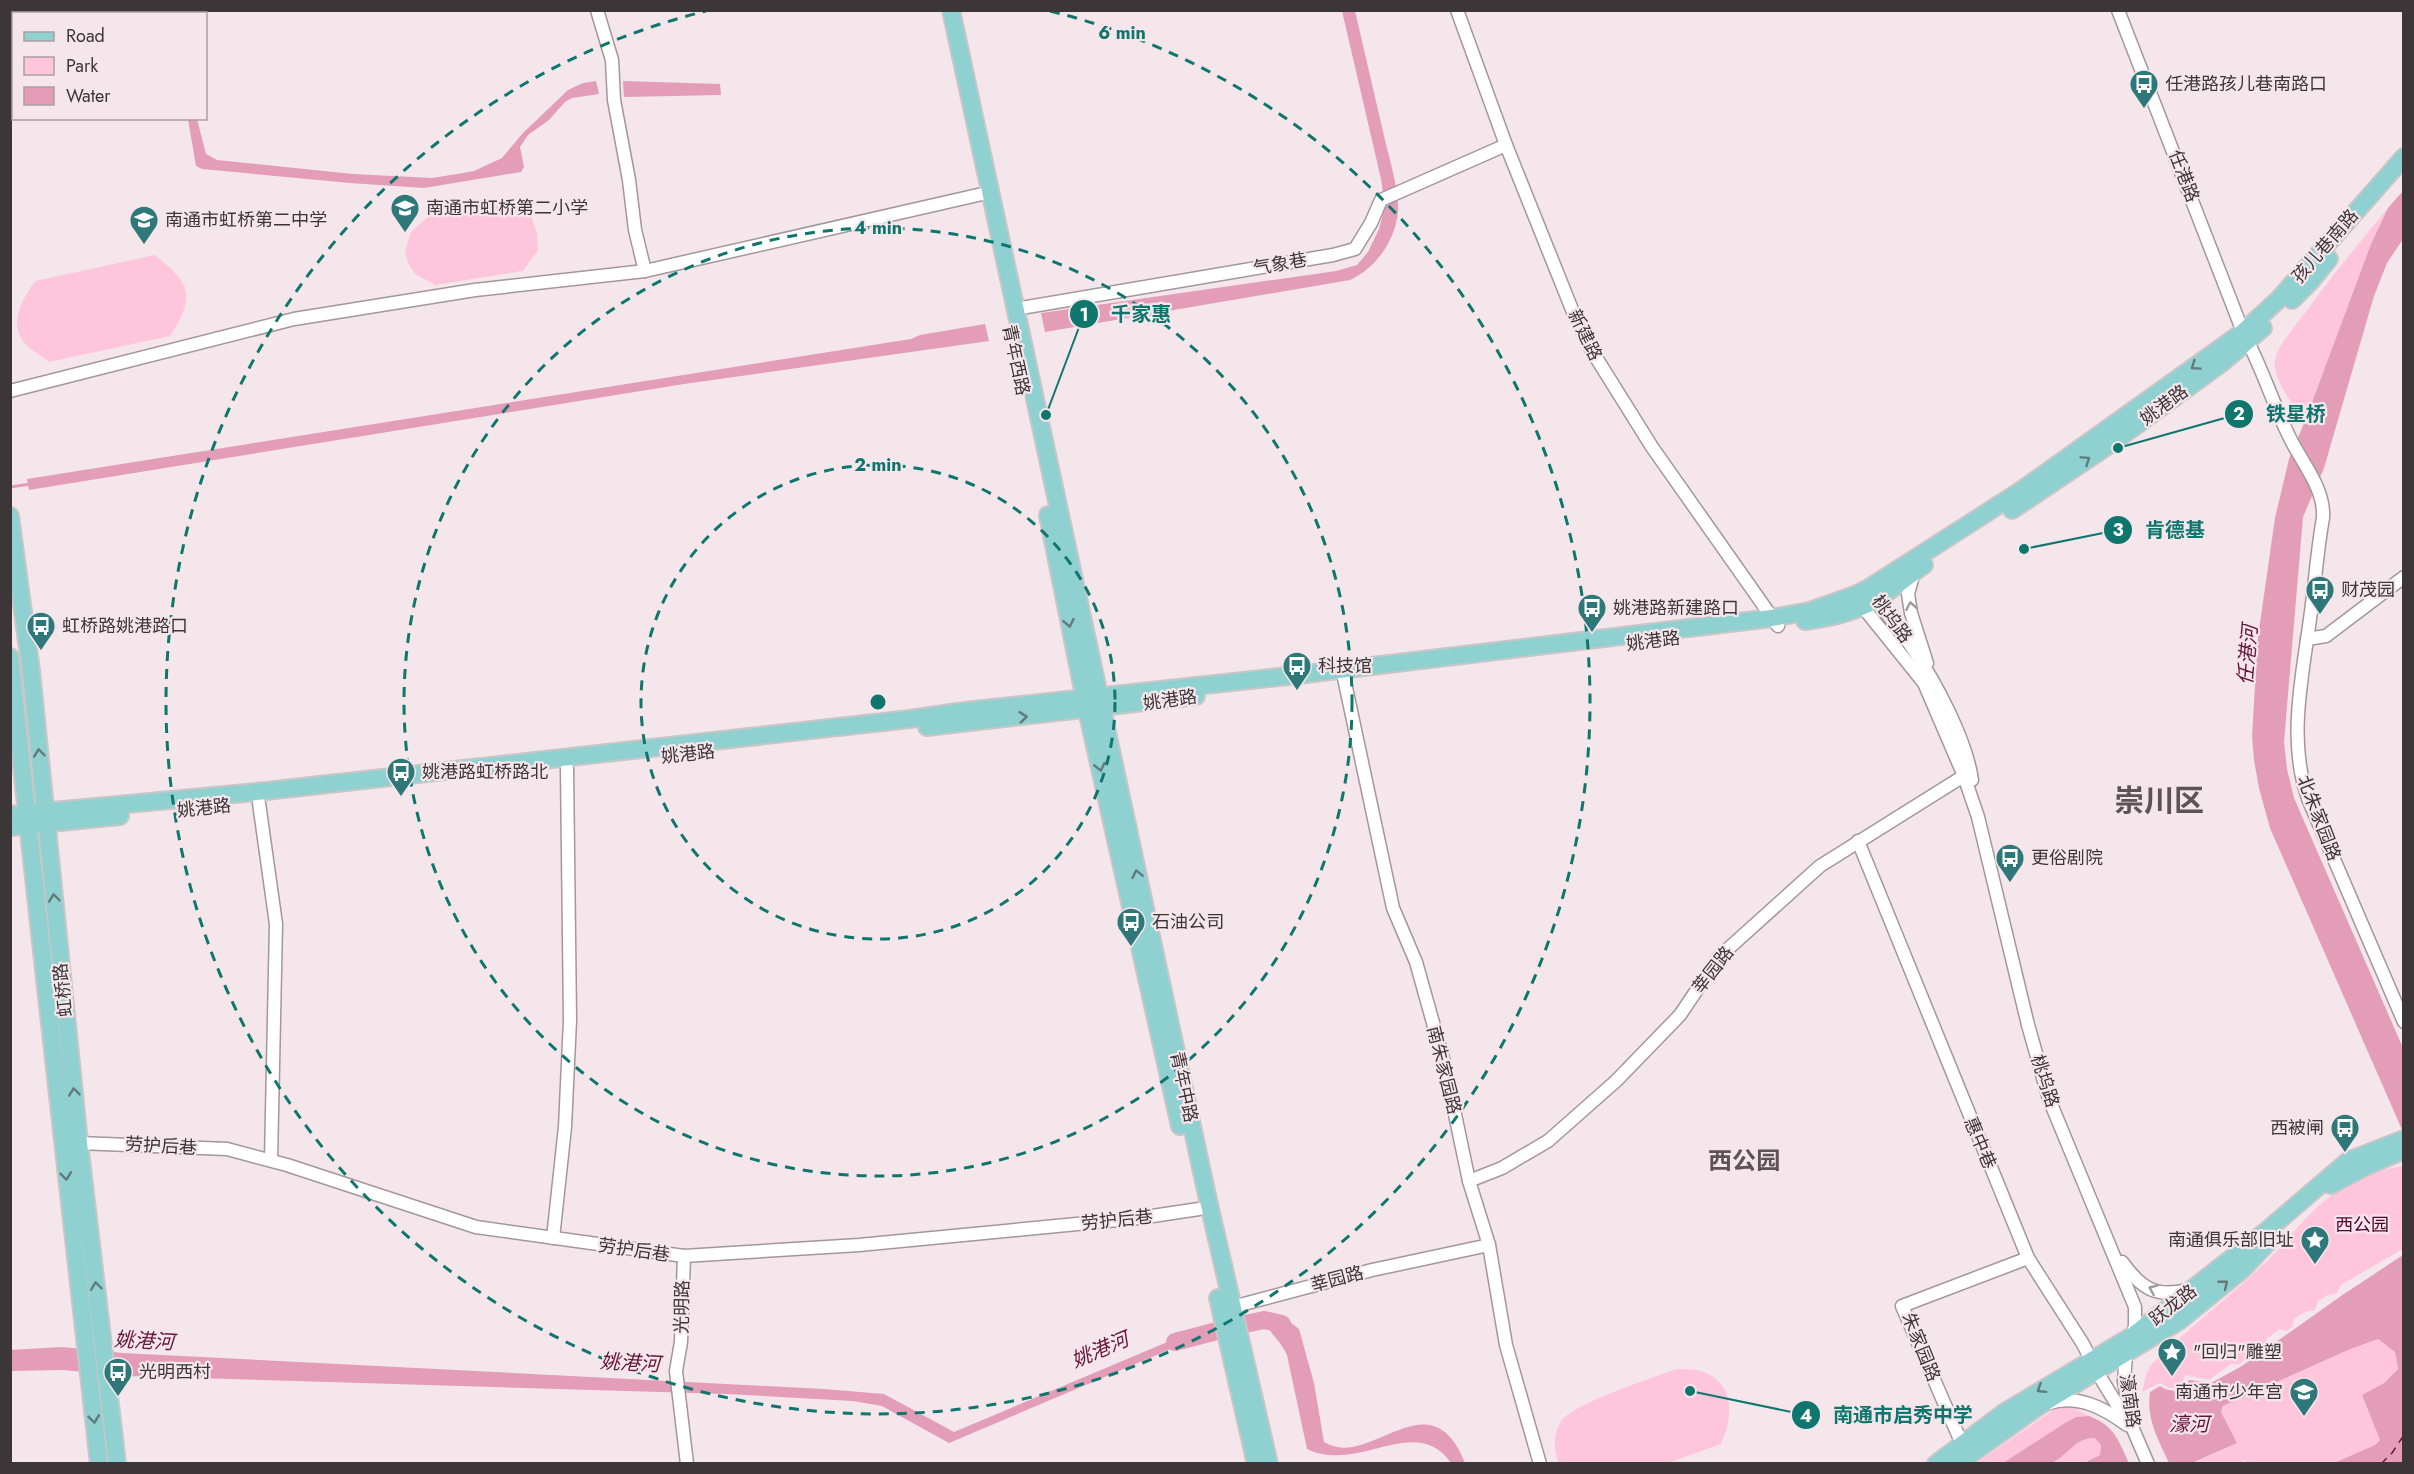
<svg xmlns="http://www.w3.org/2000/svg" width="2414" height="1474" viewBox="0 0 2414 1474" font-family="Jost,'Noto Sans SC',sans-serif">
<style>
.green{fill:#ffc6db}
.water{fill:#e39db7}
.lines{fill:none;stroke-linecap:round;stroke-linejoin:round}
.stream{stroke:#e39db7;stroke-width:3}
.river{stroke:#e39db7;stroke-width:18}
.ferry{stroke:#66153d;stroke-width:1.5;stroke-dasharray:8 6;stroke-linecap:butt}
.minor-casing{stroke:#a3979b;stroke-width:15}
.major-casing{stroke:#c8c7c7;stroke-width:20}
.minor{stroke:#fff;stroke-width:12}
.major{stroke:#8fd0d1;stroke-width:16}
.oneway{stroke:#617b7d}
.oneway2{stroke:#9e9a9c}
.ring{fill:none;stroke:#0f766e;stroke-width:3;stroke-dasharray:10 8}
.labels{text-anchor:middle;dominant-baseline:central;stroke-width:4.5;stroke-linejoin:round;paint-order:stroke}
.poi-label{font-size:18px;fill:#3c3638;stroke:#f4e6eb;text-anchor:start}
.street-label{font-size:18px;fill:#3c3638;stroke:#f4e6eb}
.park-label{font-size:18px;fill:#52002d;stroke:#f4e6eb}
.water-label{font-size:20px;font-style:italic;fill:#66153d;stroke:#f4e6eb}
.district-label{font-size:24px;font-weight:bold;fill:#5d5255;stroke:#f4e6eb}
.town-label{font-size:30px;font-weight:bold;fill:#5d5255;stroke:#f4e6eb}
.centre{fill:#0f766e;stroke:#f4e6eb;stroke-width:3}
.ring-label{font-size:18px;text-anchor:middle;font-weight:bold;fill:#0f766e;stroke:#f4e6eb;stroke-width:4.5;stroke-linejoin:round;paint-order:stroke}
.leader{fill:none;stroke:#0f766e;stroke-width:2}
.callout-dot{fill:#0f766e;stroke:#f4e6eb;stroke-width:2}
.mark-label{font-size:18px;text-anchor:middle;font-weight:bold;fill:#fff}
.callout-label{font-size:20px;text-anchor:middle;font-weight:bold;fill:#0f766e;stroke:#f4e6eb;stroke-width:4.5;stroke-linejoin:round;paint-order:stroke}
</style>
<rect width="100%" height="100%" fill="#f4e6eb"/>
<g class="green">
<path d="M515,203l17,15 5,16 1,16 -15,21 -88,14 -20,-11 -7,-11 -3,-12 6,-19 18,-16z"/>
<path d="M2388,208l-17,36 -66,177c-10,-13 -34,-44 -30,-61 4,-17 19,-32 30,-47 26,-36 54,-70 83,-105z"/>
<path d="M155,255c36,29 41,41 15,81l-121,26c-7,-6 -17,-11 -24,-18 -17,-21 -3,-44 10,-63z"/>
<path d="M2403,1166v83l-62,36 -4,8 -9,2 -10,6 -3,9 -10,2 -11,7 -1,7 -6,5 -7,-2 -13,9 -2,8h-8l-12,9v4l-5,5h-9l-22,16 -24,-5 -2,7 -6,6h-8l-9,-5 -18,9 4,-17 5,-10c37,-37 79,-68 116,-104 23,-23 44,-53 72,-71 18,-11 43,-22 64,-24z"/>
<path d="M2378,1339l17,13 3,17 -14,14 -22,12 18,45 -5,5 -41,18 -87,1 -2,-4 -7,3 -46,1 45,-21 -16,-31 2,-6 125,-56z"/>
<path d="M1676,1369c8,0 17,0 25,2 34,11 33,46 20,73l-53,19h-110c-3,-14 -6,-26 2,-40 9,-19 93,-45 116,-54z"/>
<path d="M2069,1405l20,11 -13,1 -11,6 -62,40 -28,1 84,-58z"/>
<path d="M2087,1438h8l6,7 -1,10 -16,8 -34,1 22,-18z"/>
</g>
<g class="water">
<path d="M1342,11h13c10,43 20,86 30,129 5,21 14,50 13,72 -3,29 -22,56 -48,68l-305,52 -4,-19 295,-42 21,-6 11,-13 11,-23 6,-22 -4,-28z"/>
<path d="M596,81l3,13 -27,4 -7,4 -16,18 -21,15 -8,12 4,20 -3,5 -97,16 -74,-5 -148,-14 -6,-3 -8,-47h9l9,35 11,6 136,14 79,4 25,-4 17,-3 28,-13 21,-25 45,-43 15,-7z"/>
<path d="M623,81l97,3 1,11 -97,2z"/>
<path d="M2403,191v48l-16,24 -13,33 -50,172 -21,49 -19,225 3,27 7,29 109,250v84l-133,-304 -11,-40 -5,-28 -2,-24 6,-99 17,-119 14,-59 16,-38 66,-177 17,-36z"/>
<path d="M985,324l4,17 -305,43 -655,106 -2,-11 884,-140 9,-4z"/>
<path d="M2403,1255v208h-69l41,-18 5,-5 -18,-45 22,-12 14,-14 -3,-17 -17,-13 -30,11 -125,56 -2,6 16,31 -45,20h-23c-11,-24 -23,-44 -19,-71l10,-6c10,7 24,7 29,-6l22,3 31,-17 99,-70z"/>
<path d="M1256,1316h26l17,13 15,54 10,59c46,29 106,-68 141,21h-14c-35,-51 -92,11 -144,-14l-20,-94c-6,-13 -12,-16 -18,-26l-9,-4z"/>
<path d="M1196,1330l3,7 -250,106 -67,-37 -29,-5 -126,-7 -600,-18 -64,-6 -52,1 -1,-21 52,-3 61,6 701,36 60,5 70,38z"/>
<path d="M2089,1416c26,10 29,24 40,47h-45l16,-8 1,-10 -6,-7c-20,-1 -27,18 -44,25 -9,4 -37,1 -48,0l62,-40 11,-6z"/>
</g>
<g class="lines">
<path class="stream" d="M10,487l21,-3"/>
<g class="river">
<path d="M1245,1324l19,-4 18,4"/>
<path d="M1175,1342l42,-11"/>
</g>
<path class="ferry" d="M2381,1464l11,-11 12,-18"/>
<g class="minor-casing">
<g id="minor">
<path d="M597,10l15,50 2,40 15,80 6,50 10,41"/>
<path d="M1457,10l49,135 67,167 19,39 60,96 126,179"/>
<path d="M2118,10l125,322c18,33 29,69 45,102 12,27 37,53 35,84 -6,33 -8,67 -13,101 -8,59 -23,124 -1,182l95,221"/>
<path d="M1015,309l318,-54 22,-6 16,-26 10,-23 125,-55"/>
<path d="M10,391l284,-72 181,-29 170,-19 346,-79"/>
<path d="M1914,572l-6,22 3,19 16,50"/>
<path d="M1872,593c13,20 29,37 41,56 23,34 53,90 59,131"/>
<path d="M1858,601l66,82 40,93 14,41 50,208 21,74 86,208v19l-9,28 -2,27 9,48 15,35"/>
<path d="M2307,639l19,-3 78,-59"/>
<path d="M1344,678l49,230 23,54 28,100 25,119 20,64 17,100 34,119"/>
<path d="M259,803l17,121 -5,236"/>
<path d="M1858,841l170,417 55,86 14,28 33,54"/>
<path d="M79,1143l148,6 60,16 189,62 208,29 175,-11 280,-27 60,-9"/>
<path d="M1469,1181l33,-13 46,-27 68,-60 64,-66 39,-58 101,-91 150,-94"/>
<path d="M553,1238l12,-111 5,-107 -3,-252"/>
<path d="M684,1256l-3,86 -5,29 11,93"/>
<path d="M2122,1262c19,26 33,36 65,28"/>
<path d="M1225,1309l147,-39 117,-25"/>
<path d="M2049,1403c29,-9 55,5 78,22"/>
<path d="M1962,1444l-60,-138 126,-48"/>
</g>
</g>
<g class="major-casing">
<g id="major">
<path d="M951,10l257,1190 61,264"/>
<path d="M2292,300l19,-19 18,-22"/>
<path d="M2012,510l103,-69 108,-79 40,-34"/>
<path d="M1048,515l39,195 93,416"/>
<path d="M10,516l21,155 48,472 38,321"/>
<path d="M1805,621c19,-3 38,-6 56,-14 23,-9 42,-28 63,-42"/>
<path d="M10,657c30,269 57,538 89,807"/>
<path d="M927,727l269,-31"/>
<path d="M10,815l256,-24 644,-72 55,-8 332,-36 475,-57 38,-7 45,-16 14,-7 150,-96 224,-160 35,-32 126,-143"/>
<path d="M10,827l110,-11"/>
<path d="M2331,1185l36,-19 37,-16"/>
<path d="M1218,1298l38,166"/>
<path d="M1936,1464l69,-52 127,-76 132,-103 84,-72 56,-22"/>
<path d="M1957,1464l82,-58 140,-85 64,-52 29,-31"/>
</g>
</g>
<use href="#minor" class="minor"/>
<use href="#major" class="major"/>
</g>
<defs><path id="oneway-chevron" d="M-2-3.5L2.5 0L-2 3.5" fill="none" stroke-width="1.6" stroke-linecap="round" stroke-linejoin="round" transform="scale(1.5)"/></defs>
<g class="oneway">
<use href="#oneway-chevron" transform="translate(2195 366) rotate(145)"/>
<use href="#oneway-chevron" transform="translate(2086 460) rotate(-34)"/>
<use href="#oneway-chevron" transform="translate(1069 623) rotate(79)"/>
<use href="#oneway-chevron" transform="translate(1023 717) rotate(-6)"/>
<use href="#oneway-chevron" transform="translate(39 753) rotate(-96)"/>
<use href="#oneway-chevron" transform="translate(1100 767) rotate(77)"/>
<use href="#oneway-chevron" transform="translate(1137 874) rotate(-102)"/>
<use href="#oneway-chevron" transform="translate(54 898) rotate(-96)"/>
<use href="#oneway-chevron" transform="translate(74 1092) rotate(-96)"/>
<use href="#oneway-chevron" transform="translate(66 1176) rotate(83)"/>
<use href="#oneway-chevron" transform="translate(2224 1284) rotate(-39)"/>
<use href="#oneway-chevron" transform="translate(96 1286) rotate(-97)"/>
<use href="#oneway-chevron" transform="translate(2041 1389) rotate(148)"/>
<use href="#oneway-chevron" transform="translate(94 1419) rotate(83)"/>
</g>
<g class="oneway2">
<use href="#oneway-chevron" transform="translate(1911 606) rotate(-100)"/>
<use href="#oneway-chevron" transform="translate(2153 1289) rotate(-157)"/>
</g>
<g class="ring">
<circle cx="878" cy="702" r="237"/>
<circle cx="878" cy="702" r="474"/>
<path d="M1050 11A712 712 0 1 1 706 11"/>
</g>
<defs>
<g id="bus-pin" transform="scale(1.5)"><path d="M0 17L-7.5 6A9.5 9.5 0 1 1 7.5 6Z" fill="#2e787a" stroke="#f4e6eb"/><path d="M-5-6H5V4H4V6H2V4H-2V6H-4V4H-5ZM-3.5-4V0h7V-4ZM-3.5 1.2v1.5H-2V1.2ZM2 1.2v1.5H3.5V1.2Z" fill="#fff"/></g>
<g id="school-pin" transform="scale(1.5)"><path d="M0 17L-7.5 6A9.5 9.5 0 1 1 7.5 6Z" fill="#2e787a" stroke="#f4e6eb"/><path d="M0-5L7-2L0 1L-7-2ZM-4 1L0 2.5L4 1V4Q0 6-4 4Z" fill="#fff"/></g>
<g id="sight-pin" transform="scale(1.5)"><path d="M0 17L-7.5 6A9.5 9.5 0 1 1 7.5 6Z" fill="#2e787a" stroke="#f4e6eb"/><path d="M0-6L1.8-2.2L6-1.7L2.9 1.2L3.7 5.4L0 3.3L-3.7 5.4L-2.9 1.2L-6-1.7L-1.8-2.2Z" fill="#fff"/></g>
</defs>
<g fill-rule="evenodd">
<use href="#bus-pin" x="2144" y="84"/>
<use href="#school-pin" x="405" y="208"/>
<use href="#school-pin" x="144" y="220"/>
<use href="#bus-pin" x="2320" y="590"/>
<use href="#bus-pin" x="1592" y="608"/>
<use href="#bus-pin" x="41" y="626"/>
<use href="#bus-pin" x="1297" y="666"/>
<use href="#bus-pin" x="401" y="772"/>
<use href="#bus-pin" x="2010" y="858"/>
<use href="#bus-pin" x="1131" y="922"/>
<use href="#bus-pin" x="2345" y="1128"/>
<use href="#sight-pin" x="2315" y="1240"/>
<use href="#sight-pin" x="2172" y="1352"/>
<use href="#bus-pin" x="118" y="1372"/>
<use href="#school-pin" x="2304" y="1392"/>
</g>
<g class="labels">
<g class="poi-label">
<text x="2165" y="84">任港路孩儿巷南路口</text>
<text x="426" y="208">南通市虹桥第二小学</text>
<text x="165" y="220">南通市虹桥第二中学</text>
<text x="2341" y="590">财茂园</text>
<text x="1613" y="608">姚港路新建路口</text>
<text x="62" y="626">虹桥路姚港路口</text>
<text x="1318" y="666">科技馆</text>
<text x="422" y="772">姚港路虹桥路北</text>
<text x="2031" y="858">更俗剧院</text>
<text x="1152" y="922">石油公司</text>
<text x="2324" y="1128" text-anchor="end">西被闸</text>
<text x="2294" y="1240" text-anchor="end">南通俱乐部旧址</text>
<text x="2193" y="1352">"回归"雕塑</text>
<text x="139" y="1372">光明西村</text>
<text x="2283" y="1392" text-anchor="end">南通市少年宫</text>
</g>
<g class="street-label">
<text transform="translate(2184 176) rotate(69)">任港路</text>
<text transform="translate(2325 246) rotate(-49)">孩儿巷南路</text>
<text transform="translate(1280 264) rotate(-10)">气象巷</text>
<text transform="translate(1585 335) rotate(64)">新建路</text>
<text transform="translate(1016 360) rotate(78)">青年西路</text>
<text transform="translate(2164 405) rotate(-36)">姚港路</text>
<text transform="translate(1892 619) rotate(54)">桃坞路</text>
<text transform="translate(1653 641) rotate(-7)">姚港路</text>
<text transform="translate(1170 700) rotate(-8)">姚港路</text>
<text transform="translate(688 754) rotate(-6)">姚港路</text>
<text transform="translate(204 808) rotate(-6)">姚港路</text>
<text transform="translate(2319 818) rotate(69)">北朱家园路</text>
<text transform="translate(1713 970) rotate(-52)">莘园路</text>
<text transform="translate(63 990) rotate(-96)">虹桥路</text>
<text transform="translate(1444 1070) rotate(76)">南朱家园路</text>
<text transform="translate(2045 1081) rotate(72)">桃坞路</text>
<text transform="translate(1184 1087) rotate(78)">青年中路</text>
<text transform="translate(1980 1143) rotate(67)">惠中巷</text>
<text transform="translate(161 1146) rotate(3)">劳护后巷</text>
<text transform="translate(1117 1220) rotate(-6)">劳护后巷</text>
<text transform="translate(634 1250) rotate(8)">劳护后巷</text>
<text transform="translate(1337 1279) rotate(-15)">莘园路</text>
<text transform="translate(2173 1305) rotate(-38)">跃龙路</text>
<text transform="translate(682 1307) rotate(-89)">光明路</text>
<text transform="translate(1921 1347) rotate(68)">朱家园路</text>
<text transform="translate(2130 1401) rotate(82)">濠南路</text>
</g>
<g class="park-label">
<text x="2362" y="1225">西公园</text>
</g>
<g class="water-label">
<text transform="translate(2248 655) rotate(-85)">任港河</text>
<text transform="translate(144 1341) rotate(3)">姚港河</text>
<text transform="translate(1100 1350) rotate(-23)">姚港河</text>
<text transform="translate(630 1363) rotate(3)">姚港河</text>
<text x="2189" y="1424">濠河</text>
</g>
<g class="district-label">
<text x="1744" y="1160">西公园</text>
</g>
<g class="town-label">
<text x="2159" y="800">崇川区</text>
</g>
</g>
<circle cx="878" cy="702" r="9" class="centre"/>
<g class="ring-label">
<text x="1122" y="39">6 min</text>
<text x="878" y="234">4 min</text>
<text x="878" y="471">2 min</text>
</g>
<path class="leader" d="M1046 415L1084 314M2118 448L2239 414M2024 549L2118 530M1690 1391L1806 1415"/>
<g class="callout-dot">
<circle cx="1046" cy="415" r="6"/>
<circle cx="2118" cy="448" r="6"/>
<circle cx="2024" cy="549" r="6"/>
<circle cx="1690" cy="1391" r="6"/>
<circle cx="1084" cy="314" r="15"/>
<circle cx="2239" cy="414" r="15"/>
<circle cx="2118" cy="530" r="15"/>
<circle cx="1806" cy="1415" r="15"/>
</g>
<g class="mark-label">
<text x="1084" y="321">1</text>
<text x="2239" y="420">2</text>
<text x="2118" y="536">3</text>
<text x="1806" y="1422">4</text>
</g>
<g class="callout-label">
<text x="1141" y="321">千家惠</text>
<text x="2296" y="421">铁星桥</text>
<text x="2175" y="537">肯德基</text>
<text x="1903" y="1422">南通市启秀中学</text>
</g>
<rect width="2414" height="1474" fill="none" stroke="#3c3638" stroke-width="24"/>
<rect x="12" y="12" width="195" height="108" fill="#f4e6eb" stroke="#aaa0a3" stroke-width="1.5"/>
<rect x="24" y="32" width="30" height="9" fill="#8fd0d1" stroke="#aaa0a3" stroke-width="1.5"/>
<text x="66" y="42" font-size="18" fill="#3c3638">Road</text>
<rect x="24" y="57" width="30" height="18" fill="#ffc6db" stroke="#aaa0a3" stroke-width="1.5"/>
<text x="66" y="72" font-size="18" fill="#3c3638">Park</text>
<rect x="24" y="87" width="30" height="18" fill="#e39db7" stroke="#aaa0a3" stroke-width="1.5"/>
<text x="66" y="102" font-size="18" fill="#3c3638">Water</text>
</svg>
